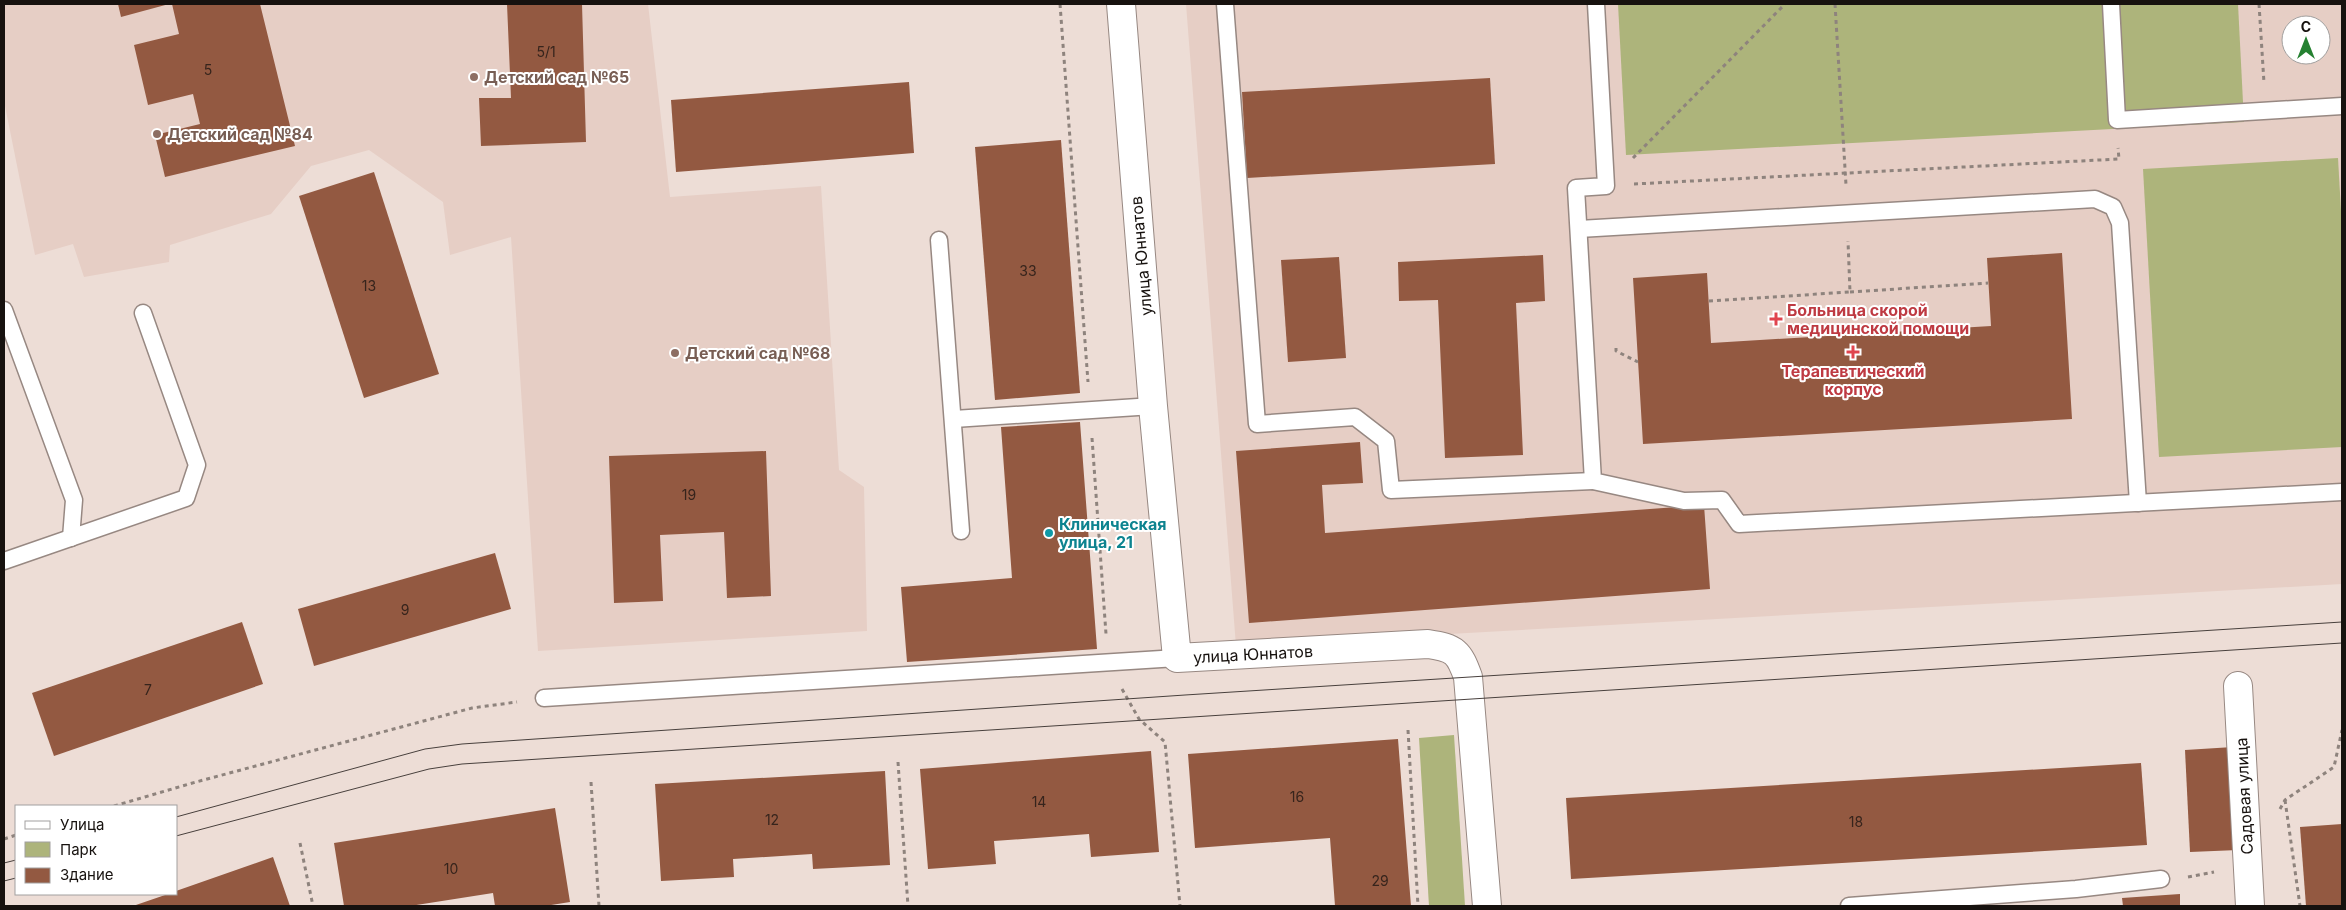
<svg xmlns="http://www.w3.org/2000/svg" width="2346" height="910" viewBox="0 0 2346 910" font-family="Inter,sans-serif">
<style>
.built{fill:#e6cec5;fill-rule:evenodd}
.green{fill:#adb47b}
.building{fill:#935941}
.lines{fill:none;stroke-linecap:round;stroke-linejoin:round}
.service-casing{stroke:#978882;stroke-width:19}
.minor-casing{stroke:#978882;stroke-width:30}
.tertiary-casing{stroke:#978882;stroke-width:30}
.path{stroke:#8e837d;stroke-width:3;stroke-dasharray:4 4;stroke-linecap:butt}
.service{stroke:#fff;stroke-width:16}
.minor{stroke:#fff;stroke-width:28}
.tertiary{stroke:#fff;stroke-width:28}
.tram{stroke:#48403d;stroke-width:1}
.education-dot{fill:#8d6e63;stroke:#fff;stroke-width:2}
.health-dot{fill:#e0444e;stroke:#fff;stroke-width:2}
.culture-dot{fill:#0f9aa8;stroke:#fff;stroke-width:2}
.labels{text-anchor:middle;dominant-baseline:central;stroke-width:4;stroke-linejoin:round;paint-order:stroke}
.number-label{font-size:14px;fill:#36241c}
.education-label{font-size:16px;font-weight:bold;fill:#785e54;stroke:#fff;text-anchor:start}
.street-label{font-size:16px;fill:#17120f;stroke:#fff}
.health-label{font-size:16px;font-weight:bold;fill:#be3a42;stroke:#fff;text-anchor:start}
.culture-label{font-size:16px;font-weight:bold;fill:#0d838f;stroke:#fff;text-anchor:start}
</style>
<rect width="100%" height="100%" fill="#edddd6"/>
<g class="built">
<path d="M4,4h644l22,193 151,-11 18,284 25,17 3,144 -329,20 -27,-414 -61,18 -7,-53 -74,-52 -58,16 -40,48 -101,31 -1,17 -85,15 -11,-33 -38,11 -31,-154z"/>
<path d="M1186,4h1156v580l-1106,62zM2291,25h30v30h-30z"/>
</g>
<g class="green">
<path d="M1618,4h620l6,118 -618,33z"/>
<path d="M2338,158l4,71v218l-183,10 -16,-288z"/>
<path d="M1454,735l11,171h-36l-10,-168z"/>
</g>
<g class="building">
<path d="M118,4h51l-48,13z"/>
<path d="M172,4h88l35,142 -130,31 -10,-42 45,-11 -7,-30 -45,11 -14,-60 45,-11z"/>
<path d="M507,4h75l4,138 -105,4 -2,-48h32z"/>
<path d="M1490,78l5,86 -248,14 -5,-86z"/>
<path d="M909,82l5,71 -238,19 -5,-72z"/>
<path d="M1061,140l19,253 -85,7 -20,-253z"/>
<path d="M374,172l65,202 -75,24 -65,-202z"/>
<path d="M2062,253l10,166 -429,25 -10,-166 74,-5 4,70 280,-17 -4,-68z"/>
<path d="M1543,255l2,46 -29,2 7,152 -78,3 -7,-158 -39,1 -1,-39z"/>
<path d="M1339,257l7,101 -58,4 -7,-102z"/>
<path d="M1080,422l17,227 -190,13 -6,-75 111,-9 -11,-151z"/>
<path d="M1360,442l3,41 -41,2 3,48 379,-28 6,84 -461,34 -13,-172z"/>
<path d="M766,451l5,145 -44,2 -3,-66 -64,3 3,66 -49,2 -5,-147z"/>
<path d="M495,553l16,56 -197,57 -16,-57z"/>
<path d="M242,622l21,62 -209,72 -22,-63z"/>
<path d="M1398,739l13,167h-76l-5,-68 -135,10 -7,-94z"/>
<path d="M2233,747l5,103 -48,2 -5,-102z"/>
<path d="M1151,751l8,101 -68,5 -2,-23 -95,7 2,23 -68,5 -8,-100z"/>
<path d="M2141,763l6,82 -576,34 -5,-81z"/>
<path d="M885,771l5,94 -77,4 -1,-15 -79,5 1,18 -73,4 -6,-97z"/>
<path d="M555,808l15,94 -25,4h-50l-2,-13 -83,13h-66l-10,-63z"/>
<path d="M2342,824v82h-36l-6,-79z"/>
<path d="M273,857l17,49h-157l35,-12h8v-3z"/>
<path d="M2180,894v12h-57l-1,-8z"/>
</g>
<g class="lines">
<g class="service-casing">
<g id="service">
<path d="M1225,4l32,420 98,-7 31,24 5,49 202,-9"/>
<path d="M1596,4l10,182 -30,2 17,293 91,20 38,-1 17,24 603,-32"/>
<path d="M2111,4l6,116 225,-14"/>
<path d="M1579,229l516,-30 18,8 7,16 18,280"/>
<path d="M939,240l22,291"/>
<path d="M4,310l70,190 -3,38"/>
<path d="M954,419l199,-13"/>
<path d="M4,561l182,-63 11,-33 -54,-152"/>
<path d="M544,698l633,-40"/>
<path d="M1849,906l227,-17 85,-10"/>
</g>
</g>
<g class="minor-casing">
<path id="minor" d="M2238,686l12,220"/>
</g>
<g class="tertiary-casing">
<path id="tertiary" d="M1121,4l32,402 24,252 251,-14c27,4 31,8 40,33l19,229"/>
</g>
<g class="path">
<path d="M1060,4l28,378"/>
<path d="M1835,4l11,181"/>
<path d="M2259,4l5,79"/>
<path d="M1633,158l152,-154"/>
<path d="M1634,184l485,-25 -1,-11"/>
<path d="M1850,292l138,-9"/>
<path d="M1709,301l141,-9 -2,-51"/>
<path d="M1616,348v3l22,11"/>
<path d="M1092,438l14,196"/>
<path d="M1122,689l17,30 26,23 15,164"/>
<path d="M1408,730l10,176"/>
<path d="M898,762l10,144"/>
<path d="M591,782l8,124"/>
<path d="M2285,800l15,106"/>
<path d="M114,806l82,-24 276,-74 45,-6"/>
<path d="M2280,809l5,-9 49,-33 8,-37"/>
<path d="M4,839l12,-4"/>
<path d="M300,843l13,63"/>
<path d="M2188,877l26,-5"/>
</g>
<use href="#service" class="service"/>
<use href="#minor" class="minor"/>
<use href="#tertiary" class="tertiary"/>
<g class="tram">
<path d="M176,817l249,-68 37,-5 723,-49 1157,-73"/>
<path d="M176,836l253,-67 33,-5 1880,-121"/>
<path d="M4,863l12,-3"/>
<path d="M4,881l12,-3"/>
</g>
</g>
<g class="education-dot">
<circle cx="474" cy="77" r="5"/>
<circle cx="157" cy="134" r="5"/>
<circle cx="675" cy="353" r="5"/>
</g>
<g class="health-dot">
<path d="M1773.5 311.5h5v5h5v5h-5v5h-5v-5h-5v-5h5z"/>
<path d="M1850.5 344.5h5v5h5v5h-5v5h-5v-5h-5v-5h5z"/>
</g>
<circle class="culture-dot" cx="1049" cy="533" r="5"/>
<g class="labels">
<g class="number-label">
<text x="546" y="51">5/1</text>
<text x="208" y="69">5</text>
<text x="1028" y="270">33</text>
<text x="369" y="285">13</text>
<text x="689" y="494">19</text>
<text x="405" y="609">9</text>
<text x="148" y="689">7</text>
<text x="1297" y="796">16</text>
<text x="1039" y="801">14</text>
<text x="772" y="819">12</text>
<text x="1856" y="821">18</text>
<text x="451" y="868">10</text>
<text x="1380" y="880">29</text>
</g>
<g class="education-label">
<text x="484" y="77">Детский сад №65</text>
<text x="167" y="134">Детский сад №84</text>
<text x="685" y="353">Детский сад №68</text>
</g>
<g class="street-label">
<text transform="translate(1141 256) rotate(-95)">улица Юннатов</text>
<text transform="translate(1253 654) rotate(-3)">улица Юннатов</text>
<text transform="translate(2244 796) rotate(-93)">Садовая улица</text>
</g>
<g class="health-label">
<text x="1787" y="310">Больница скорой<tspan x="1787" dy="18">медицинской помощи</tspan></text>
<text x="1853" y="371" text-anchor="middle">Терапевтический<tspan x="1853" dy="18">корпус</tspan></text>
</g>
<g class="culture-label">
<text x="1059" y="524">Клиническая<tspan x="1059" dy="18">улица, 21</tspan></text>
</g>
</g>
<rect width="2346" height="910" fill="none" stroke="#17120f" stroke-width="10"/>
<rect x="15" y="805" width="162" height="90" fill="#ffffff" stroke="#a2a09f"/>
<rect x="25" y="821" width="25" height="8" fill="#ffffff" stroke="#a2a09f"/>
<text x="60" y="830" font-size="15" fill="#17120f">Улица</text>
<rect x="25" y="842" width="25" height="15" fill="#adb47b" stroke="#a2a09f"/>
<text x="60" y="855" font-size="15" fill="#17120f">Парк</text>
<rect x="25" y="868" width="25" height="15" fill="#935941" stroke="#a2a09f"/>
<text x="60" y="880" font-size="15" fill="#17120f">Здание</text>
<g transform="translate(2306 40)"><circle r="24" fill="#ffffff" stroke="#a2a09f"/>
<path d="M0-4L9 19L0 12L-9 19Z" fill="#258131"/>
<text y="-8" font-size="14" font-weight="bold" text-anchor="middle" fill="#17120f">С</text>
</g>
</svg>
